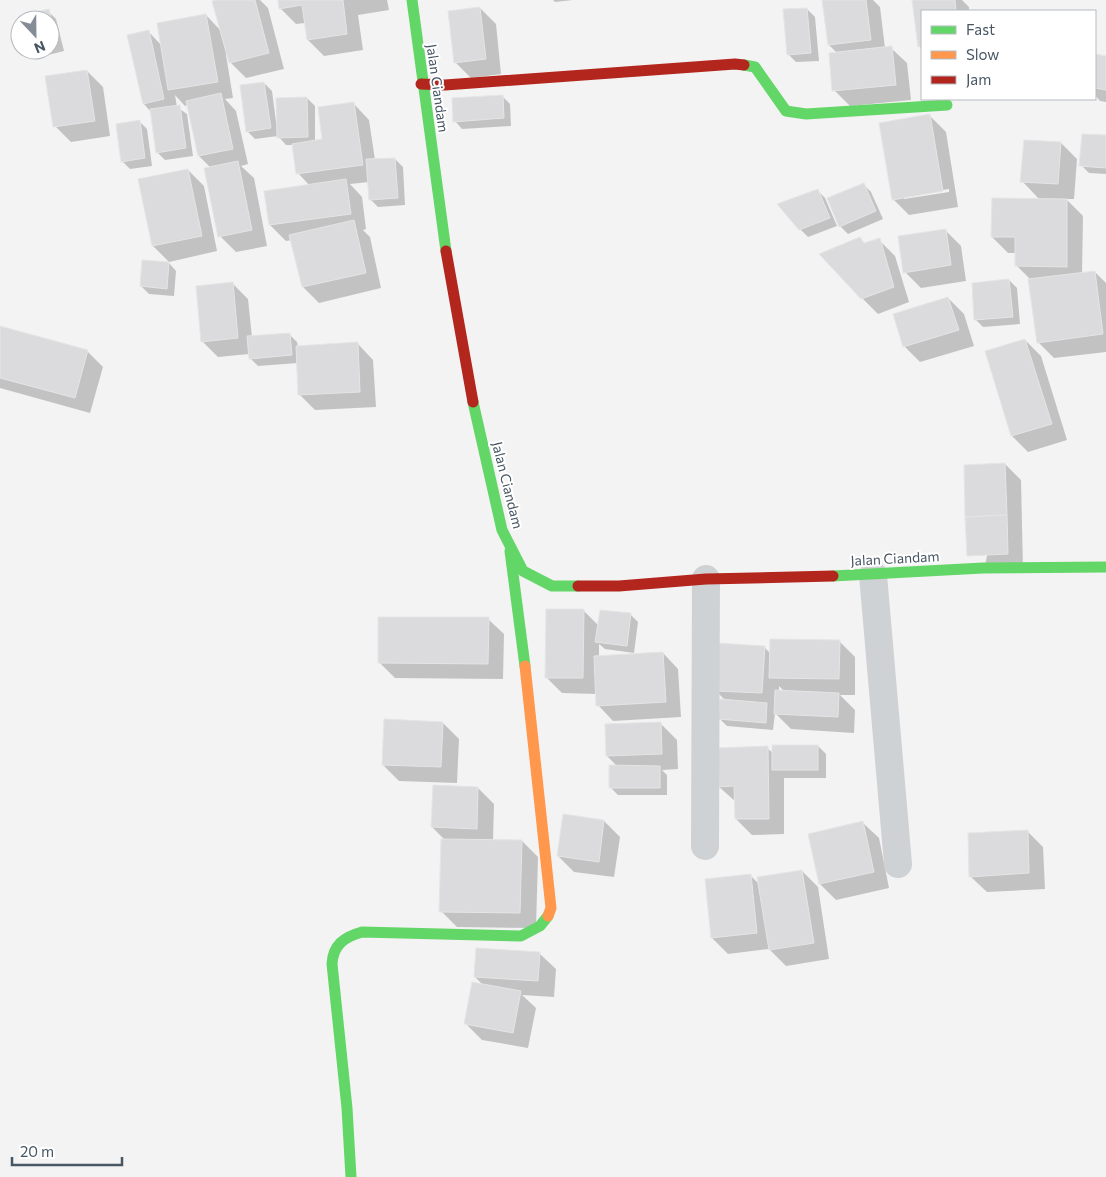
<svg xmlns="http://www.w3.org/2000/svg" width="1106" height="1177" viewBox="0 0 1106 1177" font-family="Commissioner,sans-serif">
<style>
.shadow{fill:#0003;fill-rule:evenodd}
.building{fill:#dbdbdd;stroke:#e5e5e6}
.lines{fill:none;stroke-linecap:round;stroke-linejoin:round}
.street{stroke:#cfd2d4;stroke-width:28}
.fast{stroke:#63d668;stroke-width:11}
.slow{stroke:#ff974d;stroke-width:11}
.jam{stroke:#b3261e;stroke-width:11}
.labels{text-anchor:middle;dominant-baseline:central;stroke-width:4;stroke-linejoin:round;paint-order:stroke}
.street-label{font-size:14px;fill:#475663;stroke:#fff}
</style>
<rect width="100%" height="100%" fill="#f4f3f3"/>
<g class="shadow">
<path d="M221,0h39l8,8 16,61 -38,9 -16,-16 -2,-7h-2l7,43 -8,1 11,12 12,53 -7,2 13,12 13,68 -31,6 -16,-16 -9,-68 -12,-12 -11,-51 -3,1 -10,-11 2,12 10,7 6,42 -28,4 -8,-8 -6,-40 -7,-8 -16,-68 20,-5 14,15 44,-31 15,16z"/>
<path d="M279,0h108l2,10 -31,5 5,35 -39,6 -16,-16 -3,-17 -9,1 -16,-16z"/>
<path d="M553,0h20l-18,2z"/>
<path d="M823,0h50l7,7 5,41h6l16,15 4,37 -61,6 -16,-16 3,-37 -8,-8z"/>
<path d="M914,0h48l7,7v4h-47v38l-3,-3z"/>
<path d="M480,8l16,16 5,50 -30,4 -16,-16z"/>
<path d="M807,9l8,8 4,44 -23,1 -8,-8z"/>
<path d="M48,11l8,8 8,32 -28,7 -8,-8h22v-30h-29z"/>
<path d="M1095,55l11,2v45l-6,-1 -5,-6z"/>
<path d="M87,71l16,16 7,49 -39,6 -16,-16z"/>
<path d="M264,83l8,8 4,31 31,-24 8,8v36l9,-2 30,-36 15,16 6,40 20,-1 8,8 2,38 -27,2 -8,-8 -1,-17 -19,2 12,13 4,32 -3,1 7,7 11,51 -62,15 -16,-16 -11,-47 -6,1 -16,-16 40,-39 -12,-13 -4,-28h-8l-8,-9 -23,3 -8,-8z"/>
<path d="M502,96l8,8 1,22 -49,3 -7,-8z"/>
<path d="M930,116l16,16 12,75 -49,8 -16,-16zM949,189v3l-45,7v-3z"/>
<path d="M139,121l8,8 5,37 -22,3 -8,-8z"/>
<path d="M1106,137v37l-17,-1 -8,-8z"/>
<path d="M1025,141l36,2 16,16 -3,40h-8l17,17 -1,58 13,-2 11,11v69l-52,6 -16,-16 -7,-62 -15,-15 1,-12h-9l-16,-16 48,-37 -18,-19z"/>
<path d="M188,170l16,16 13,65 -48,11 -16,-16z"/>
<path d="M863,184l8,8 12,27 -35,15 -8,-8z"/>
<path d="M817,190l8,8 12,28 -29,11 -8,-8z"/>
<path d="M945,230l16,16 5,35 -45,7 -16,-16z"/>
<path d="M879,240l16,16 14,46 -31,12 -16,-16 2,-54z"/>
<path d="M169,263l7,8 -2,25 -25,-2 -8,-8z"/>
<path d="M1009,280l8,8 3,36 -37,3 -7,-7z"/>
<path d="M232,283l16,16 4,38 38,-2 7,7 1,5 60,-3 15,16 3,47 -61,3 -16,-16 -1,-31 -40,3 -8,-8 -1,-4 -31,3 -16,-16z"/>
<path d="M948,298l16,16 10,32 -54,16 -16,-16z"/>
<path d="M0,327l87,24 16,16 -13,46 -90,-25z"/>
<path d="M1025,340l16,16 26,84 -39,12 -16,-16 -26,-84z"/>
<path d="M1005,464l16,16 2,90 -39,1z"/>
<path d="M584,611l15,15 32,-11 7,7 -4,31 -29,-4 -6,-5v13l64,-4 15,16 3,48 -68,4 -15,-16 -1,-11 -35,-1 -16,-16z"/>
<path d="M488,619l16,15 -1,45 -108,-1 -16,-16z"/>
<path d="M839,641l16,16v38h-15l15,15 -1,23 -63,-4 -16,-16 -2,17 -46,-4 -7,-7 6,-18 -11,-11 49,-43 7,7zM779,686l5,5h-5z"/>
<path d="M443,723l16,16 -2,44 -58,-2 -16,-16z"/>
<path d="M661,724l16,16 1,29 -16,1 5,5v20h-49l-8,-8 8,-20 -11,-11z"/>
<path d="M818,746l8,8v24h-42v56l-32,1 -16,-16v-17l-18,-16 49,-38 6,5z"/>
<path d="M478,788l16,16 -1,37h29l16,16 -2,71 -79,-1 -16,-16 4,-71 -13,-13z"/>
<path d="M604,821l16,16 -6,40 -40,-5 -16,-16z"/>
<path d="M863,823l16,15 10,50 -53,12 -16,-16z"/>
<path d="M1027,831l16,16 2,42 -58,3 -16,-15z"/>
<path d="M802,871l16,16 11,72 -43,7 -17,-17 -41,5 -16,-16 39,-62 9,9z"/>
<path d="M540,954l16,15 -2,28 -32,-2 14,13 -8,40 -46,-8 -16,-16 18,-38 -9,-9z"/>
</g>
<g class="building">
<path d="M216,0h39l14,53 -40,10 -17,-62z"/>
<path d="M278,0h65l4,34 -40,6 -5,-35 -23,4z"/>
<path d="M822,0h44l5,40 -43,5z"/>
<path d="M912,0h43l1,11h-34v35l-4,1z"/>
<path d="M480,7l6,52 -32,4 -6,-52z"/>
<path d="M807,8l4,45 -24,2 -4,-46z"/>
<path d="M49,9l8,35 -7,1v-25h-30l-1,-4z"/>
<path d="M206,14l12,68 -50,8 -11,-67z"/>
<path d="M149,30l15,69 -21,5 -16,-69z"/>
<path d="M892,46l4,39 -64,6 -3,-38z"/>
<path d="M1095,54l11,2v34l-11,-2z"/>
<path d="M87,70l8,51 -42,6 -8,-51z"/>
<path d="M264,82l7,46 -25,4 -6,-47z"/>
<path d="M221,93l12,56 -35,7 -12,-55z"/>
<path d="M503,95l1,23 -51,4 -1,-24z"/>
<path d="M307,97l1,40 -31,1 -1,-40z"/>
<path d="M354,102l9,63 -67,9 -4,-30 30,-5 -4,-32z"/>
<path d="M180,105l6,43 -30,5 -6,-44z"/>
<path d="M930,114l13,77 -51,9 -13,-77z"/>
<path d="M140,120l5,38 -24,4 -5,-38z"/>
<path d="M1082,134l24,1v33l-27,-2z"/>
<path d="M1024,140l37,2 -3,42 -38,-2z"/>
<path d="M395,158l3,40 -29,2 -3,-41z"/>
<path d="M238,161l14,69 -34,7 -14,-69z"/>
<path d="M188,169l14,67 -50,10 -14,-67z"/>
<path d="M346,179l5,35 -82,11 -5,-34z"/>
<path d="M864,183l12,28 -37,16 -12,-29z"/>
<path d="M818,189l12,29 -31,12 -22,-26z"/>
<path d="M992,198l75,1v68l-52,-1v-29h-24z"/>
<path d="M354,220l12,53 -64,14 -13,-52z"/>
<path d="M946,229l5,36 -48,8 -5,-37z"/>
<path d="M860,237l4,6 16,-5 14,49 -33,12 -42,-45z"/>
<path d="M142,260l27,2 -2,27 -27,-3z"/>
<path d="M1095,271l8,63 -66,9 -9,-64z"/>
<path d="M1009,279l4,38 -39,3 -2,-37z"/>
<path d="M233,282l5,56 -37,4 -5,-56z"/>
<path d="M948,297l11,33 -56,17 -10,-33z"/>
<path d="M0,326l88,24 -13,48 -75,-20z"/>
<path d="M290,333l2,22 -43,4 -2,-23z"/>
<path d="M1025,339l27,85 -41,12 -26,-85z"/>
<path d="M358,342l2,50 -62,3 -2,-49z"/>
<path d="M1005,463l2,52 -42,2 -1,-52z"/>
<path d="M1007,515l1,39 -41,2 -2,-39z"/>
<path d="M546,609h38l-1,69h-38z"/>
<path d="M600,610l31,3 -4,33 -32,-4z"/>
<path d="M378,617h111l-1,47 -110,-1z"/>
<path d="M770,639l70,1 -1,39 -70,-1z"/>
<path d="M717,643l48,3 -3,47 -48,-2z"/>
<path d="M663,652l3,50 -70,4 -2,-50z"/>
<path d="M775,690l64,3 -1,24 -64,-3z"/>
<path d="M720,699l47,4 -1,20 -48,-4z"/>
<path d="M384,719l59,3 -2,45 -59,-2z"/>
<path d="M661,722l1,32 -56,2 -1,-32z"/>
<rect x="772" y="745" width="46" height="25"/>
<path d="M768,746l1,73h-34l-1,-33 -17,1 -1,-39z"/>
<path d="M609,765l51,1v22h-51z"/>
<path d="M433,785l45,2 -1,42 -46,-2z"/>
<path d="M563,814l41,6 -5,42 -42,-6z"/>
<path d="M863,821l11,51 -55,12 -11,-50z"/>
<path d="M1028,830l1,43 -60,4 -1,-44z"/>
<path d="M441,839l81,1 -2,73 -81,-1z"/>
<path d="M802,870l12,73 -45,7 -12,-73z"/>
<path d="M751,874l6,59 -46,5 -6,-59z"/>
<path d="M476,948l64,4 -2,29 -64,-4z"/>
<path d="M472,982l49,9 -8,42 -49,-9z"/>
</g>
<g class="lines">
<g class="street">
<path d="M873,575l25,289"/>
<path d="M705,846l1,-267"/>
</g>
<g class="fast">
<path d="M412,0l34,251"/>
<path d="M744,65l11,2 31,44 20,3 141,-9"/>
<path d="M473,402l29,128 21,41 29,15h26"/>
<path d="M510,551l15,115"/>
<path d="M833,576l150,-8 123,-1"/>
<path d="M351,1177l-4,-69 -15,-144c1,-19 12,-27 30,-32l159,4 19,-10 8,-10"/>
</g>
<path class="slow" d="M525,666l26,242 -3,8"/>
<g class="jam">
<path d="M421,84l24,1 290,-21 9,1"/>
<path d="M446,251l27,151"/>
<path d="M578,586h41l87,-7 127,-3"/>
</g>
</g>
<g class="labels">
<g class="street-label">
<text transform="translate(438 88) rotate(82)">Jalan Ciandam</text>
<text transform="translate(508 485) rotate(76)">Jalan Ciandam</text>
<text transform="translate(895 558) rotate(-3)">Jalan Ciandam</text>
</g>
</g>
<rect x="921" y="10" width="175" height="90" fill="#ffffff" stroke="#b5bbc1"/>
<rect x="931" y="26" width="25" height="8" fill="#63d668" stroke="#b5bbc1"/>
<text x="966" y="35" font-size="15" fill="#475663">Fast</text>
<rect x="931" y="51" width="25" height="8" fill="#ff974d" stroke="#b5bbc1"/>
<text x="966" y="60" font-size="15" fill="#475663">Slow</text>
<rect x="931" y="76" width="25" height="8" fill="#b3261e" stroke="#b5bbc1"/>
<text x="966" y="85" font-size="15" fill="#475663">Jam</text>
<g transform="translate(35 35) rotate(158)"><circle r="24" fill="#ffffff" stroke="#b5bbc1"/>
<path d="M0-4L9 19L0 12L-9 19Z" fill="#848d95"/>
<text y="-8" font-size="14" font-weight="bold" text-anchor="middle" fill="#475663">N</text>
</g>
<path d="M12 1157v8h110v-8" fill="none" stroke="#475663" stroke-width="2.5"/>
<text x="20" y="1157" font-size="15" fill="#475663" stroke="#ffffff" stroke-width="4" paint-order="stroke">20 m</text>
</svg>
